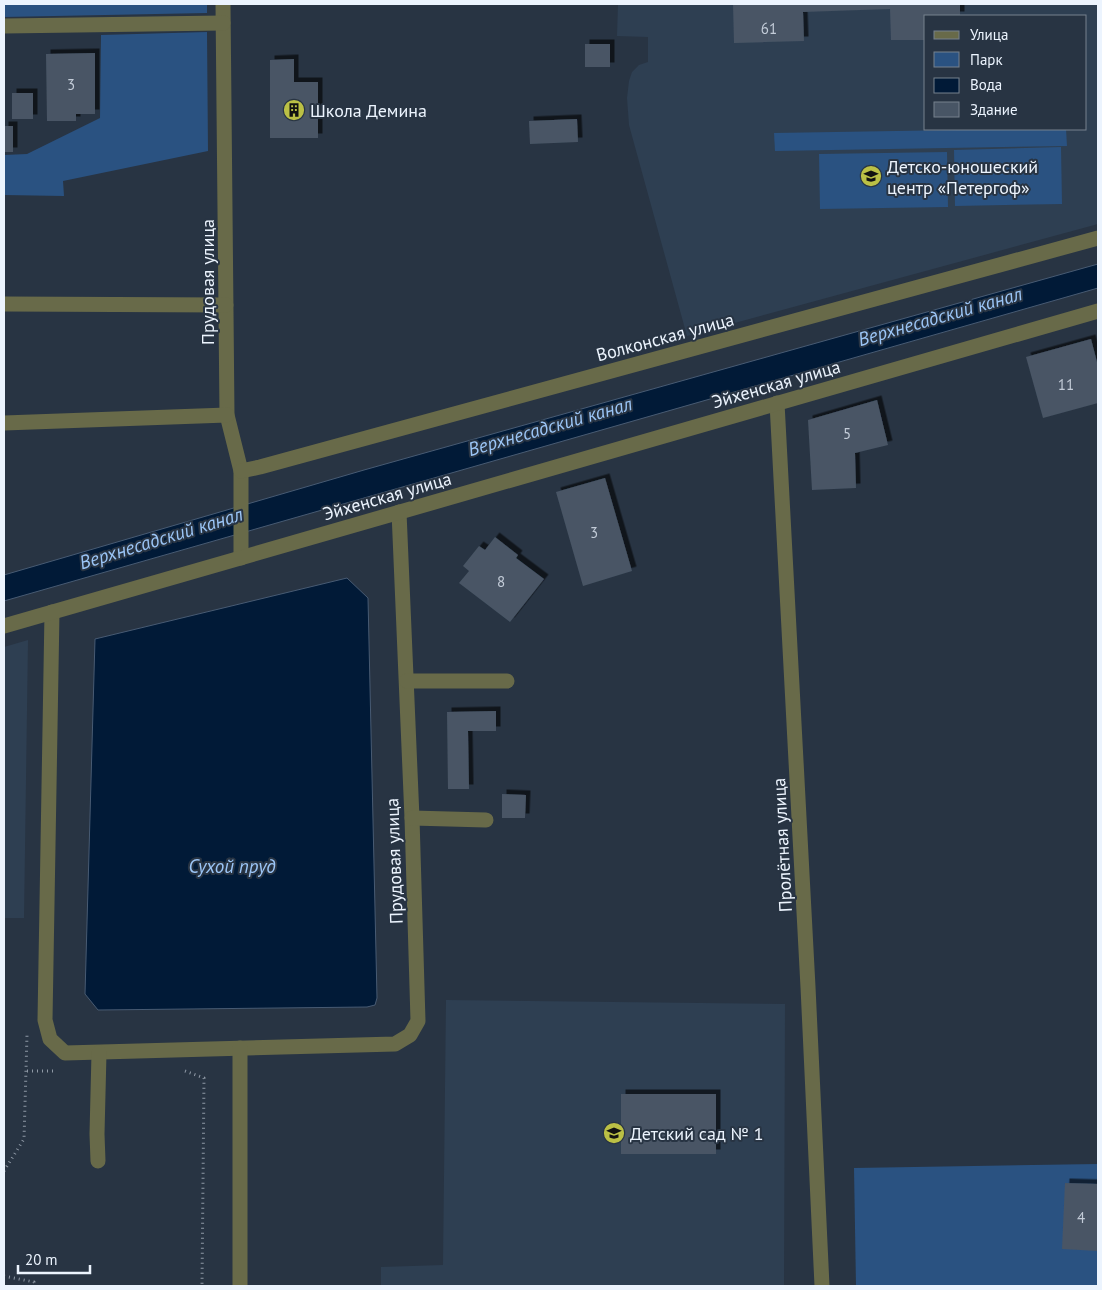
<svg xmlns="http://www.w3.org/2000/svg" width="1102" height="1290" viewBox="0 0 1102 1290" font-family="'PT Sans',sans-serif">
<style>
.built{fill:#2e3f52;fill-rule:evenodd}
.green{fill:#2a5281}
.water{fill:#011a37;stroke:#485b73}
.building{fill:#485565;filter:url(#shadow)}
.lines{fill:none;stroke-linecap:round;stroke-linejoin:round}
.path{stroke:#8f99a6;stroke-width:3;stroke-dasharray:1 4;stroke-linecap:butt}
.minor{stroke:#686a49;stroke-width:15}
.labels{text-anchor:middle;dominant-baseline:central;stroke-width:4;stroke-linejoin:round;paint-order:stroke}
.number-label{font-size:15px;fill:#c3ccd8}
.poi-label{font-size:18px;fill:#ecf4fe;stroke:#283443;text-anchor:start}
.street-label{font-size:18px;fill:#ecf4fe;stroke:#283443}
.water-label{font-size:19px;font-style:italic;fill:#9bc5f6;stroke:#283443}
</style>
<defs>
<filter id="shadow"><feDropShadow dx="4.5" dy="-4.5" stdDeviation="0" flood-color="#0009"/></filter>
</defs>
<rect width="100%" height="100%" fill="#283443"/>
<g class="built">
<path d="M618,4h480v220l-411,112 -58,-211 -2,-27 2,-17 3,-9 7,-7 9,-3v-25l-31,-1zM926,16h160v113h-160z"/>
<path d="M28,640l-4,278h-20v-271z"/>
<path d="M446,1000l339,4 -1,282h-403v-19l62,-2z"/>
</g>
<g class="green">
<path d="M4,4h203v9l-203,4z"/>
<path d="M207,32l1,119 -145,30 1,15 -60,-1v-40l23,-1 73,-36 1,-83z"/>
<path d="M1017,129h49l1,17 -292,5 -1,-18z"/>
<path d="M1061,147l1,57 -107,2 -1,-56z"/>
<path d="M947,152l1,55 -128,2 -1,-55z"/>
<path d="M1098,1164v122h-242l-2,-118z"/>
</g>
<g class="water">
<path d="M1098,264v24l-1094,313v-26l360,-105z"/>
<path d="M347,578l21,20 9,400 -2,7 -8,2 -269,3 -13,-16 10,-355z"/>
</g>
<g class="building">
<path d="M733,4h227v12h-34v24h-35l-1,-31 -87,3 1,29 -70,2z"/>
<rect x="585" y="44" width="25" height="23"/>
<path d="M95,53v61h-19v7h-29l-1,-67z"/>
<path d="M294,59v23h24v56h-48v-78z"/>
<rect x="12" y="93" width="21" height="26"/>
<path d="M577,119l1,23 -48,2 -1,-23z"/>
<rect x="4" y="126" width="9" height="26"/>
<path d="M1091,339l7,27v37l-55,15 -17,-61z"/>
<path d="M877,400l11,45 -33,8 1,35 -44,2 -4,-70z"/>
<path d="M605,478l27,93 -49,15 -27,-94z"/>
<path d="M495,537l23,18 -2,3 28,21 -34,43 -51,-39 10,-12 -6,-5 16,-20 6,4z"/>
<path d="M496,711v20h-28l1,58h-21l-1,-77z"/>
<path d="M502,794l24,1 -1,23h-23z"/>
<rect x="621" y="1094" width="95" height="60"/>
<path d="M1065,1183l33,1v67l-36,-2z"/>
</g>
<g class="lines">
<g class="path">
<path d="M27,1071h29"/>
<path d="M185,1071l19,7 -2,208"/>
<path d="M4,1171l20,-32 3,-104"/>
<path d="M4,1276l30,6v4"/>
</g>
<g class="minor">
<path d="M223,4l4,411 14,56v87"/>
<path d="M4,26l219,-3"/>
<path d="M4,304l222,1"/>
<path d="M777,403l31,584 14,299"/>
<path d="M4,423l223,-8"/>
<path d="M241,471l19,-4 838,-229"/>
<path d="M52,612l-7,408 5,19 15,14 330,-9 15,-9 8,-14 -6,-203 -13,-306"/>
<path d="M4,626l1094,-315"/>
<path d="M407,681h100"/>
<path d="M412,818l74,2"/>
<path d="M98,1161l-1,-27 2,-81"/>
<path d="M240,1286v-238"/>
</g>
</g>
<defs>
<g id="building-disc" transform="scale(1.125)"><circle r="9.5" fill="#bbc045" stroke="#283443"/><path d="M-4-6H4V6H1V3H-1V6H-4ZM-2.5-4.3h1.7v1.8h-1.7ZM.8-4.3h1.7v1.8H.8ZM-2.5-1h1.7V.8h-1.7ZM.8-1h1.7V.8H.8Z" fill="#111"/></g>
<g id="school-disc" transform="scale(1.125)"><circle r="9.5" fill="#bbc045" stroke="#283443"/><path d="M0-5L7-2L0 1L-7-2ZM-4 1L0 2.5L4 1V4Q0 6-4 4Z" fill="#111"/></g>
</defs>
<g fill-rule="evenodd">
<use href="#building-disc" x="294" y="110"/>
<use href="#school-disc" x="871" y="176"/>
<use href="#school-disc" x="614" y="1133"/>
</g>
<g class="labels">
<g class="number-label">
<text x="769" y="28">61</text>
<text x="71" y="84">3</text>
<text x="1066" y="384">11</text>
<text x="847" y="433">5</text>
<text x="594" y="532">3</text>
<text x="501" y="581">8</text>
<text x="1081" y="1217">4</text>
</g>
<g class="poi-label">
<text x="310" y="110">Школа Демина</text>
<text x="887" y="166">Детско-юношеский<tspan x="887" dy="21">центр «Петергоф»</tspan></text>
<text x="630" y="1133">Детский сад № 1</text>
</g>
<g class="street-label">
<text transform="translate(207 282) rotate(-90)">Прудовая улица</text>
<text transform="translate(665 337) rotate(-15)">Волконская улица</text>
<text transform="translate(776 384) rotate(-16)">Эйхенская улица</text>
<text transform="translate(387 496) rotate(-16)">Эйхенская улица</text>
<text transform="translate(782 845) rotate(-93)">Пролётная улица</text>
<text transform="translate(394 861) rotate(-92)">Прудовая улица</text>
</g>
<g class="water-label">
<text transform="translate(940 316) rotate(-16)">Верхнесадский канал</text>
<text transform="translate(550 426) rotate(-16)">Верхнесадский канал</text>
<text transform="translate(161 538) rotate(-17)">Верхнесадский канал</text>
<text x="232" y="866">Сухой пруд</text>
</g>
</g>
<rect width="1102" height="1290" fill="none" stroke="#ecf4fe" stroke-width="10"/>
<rect x="924" y="15" width="162" height="115" fill="#283443" stroke="#76818e"/>
<rect x="934" y="31" width="25" height="8" fill="#686a49" stroke="#76818e"/>
<text x="970" y="40" font-size="15" fill="#ecf4fe">Улица</text>
<rect x="934" y="52" width="25" height="15" fill="#2a5281" stroke="#76818e"/>
<text x="970" y="65" font-size="15" fill="#ecf4fe">Парк</text>
<rect x="934" y="78" width="25" height="15" fill="#011a37" stroke="#76818e"/>
<text x="970" y="90" font-size="15" fill="#ecf4fe">Вода</text>
<rect x="934" y="102" width="25" height="15" fill="#485565" stroke="#76818e"/>
<text x="970" y="115" font-size="15" fill="#ecf4fe">Здание</text>
<path d="M18 1265v8h72v-8" fill="none" stroke="#ecf4fe" stroke-width="2.5"/>
<text x="25" y="1265" font-size="15" fill="#ecf4fe" stroke="#283443" stroke-width="4" paint-order="stroke">20 m</text>
</svg>
